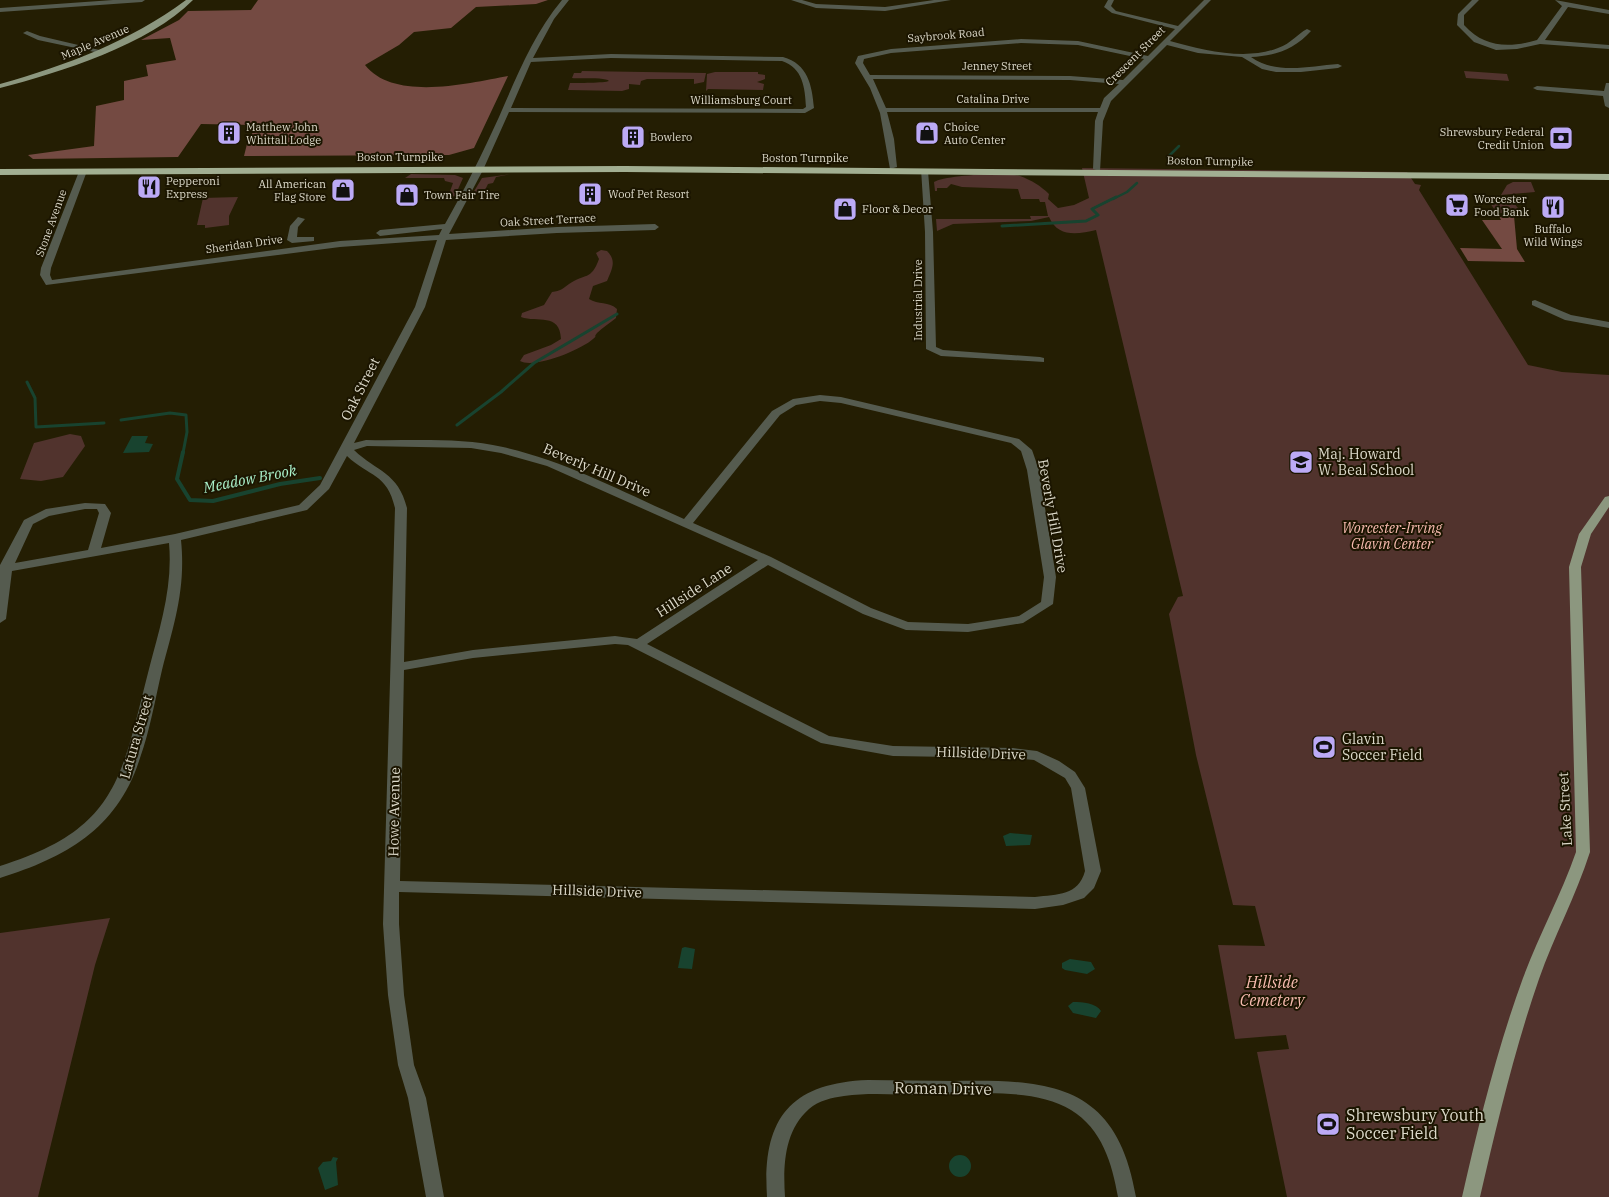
<svg xmlns="http://www.w3.org/2000/svg" width="1609" height="1197" viewBox="0 0 1609 1197" font-family="'IBM Plex Serif',serif">
<rect width="100%" height="100%" fill="#241e03"/>
<path fill="#51332d" d="M 582,71 L 706,73 L 704,82 L 694,84 L 694,79 L 647,79 L 641,81 L 640,85 L 629,84 L 629,89 L 622,91 L 568,90 L 570,83 C 577,83 605,83 609,81 C 606,77 578,79 572,78 L 574,73 L 581,73 Z
M 1464,71 L 1507,74 L 1509,81 L 1466,78 Z
M 715,72 L 758,72 L 758,74 L 765,75 L 765,79 L 757,82 L 764,84 L 763,90 L 708,89 L 706,91 L 707,74 Z
M 1082,168 L 1407,172 L 1415,184 L 1421,185 L 1419,190 L 1528,365 L 1562,372 L 1609,375 L 1609,1197 L 1287,1197 L 1257,1052 L 1289,1049 L 1286,1035 L 1235,1039 L 1218,945 L 1265,946 L 1255,906 L 1233,905 L 1196,755 L 1169,614 L 1178,597 L 1183,596 L 1096,230 C 1078,234 1058,238 1049,217 L 1031,221 L 953,224 L 937,231 L 936,219 L 1031,219 L 1030,216 L 1048,216 L 1045,202 L 1040,202 L 1039,199 L 1021,199 L 1018,189 L 962,187 L 951,184 L 947,188 L 937,188 L 937,191 L 935,191 L 934,182 C 945,175 1006,172 1020,176 C 1031,180 1041,186 1049,194 L 1048,199 L 1058,208 L 1074,205 L 1089,198 Z
M 411,174 L 455,175 L 463,178 L 455,196 L 448,197 L 453,183 L 445,181 L 444,178 L 405,178 Z
M 511,174 L 496,177 L 493,183 L 488,184 L 483,194 L 473,193 L 482,178 Z
M 1513,182 L 1531,182 L 1535,192 L 1501,195 L 1507,185 Z
M 1485,196 L 1509,197 L 1522,213 L 1497,213 Z
M 238,197 L 229,216 L 229,225 L 205,228 L 205,225 L 197,225 L 203,198 Z
M 601,250 L 607,251 C 617,261 612,269 607,281 L 593,286 L 589,299 C 598,305 609,301 617,309 L 616,318 C 610,323 602,328 597,333 C 593,338 598,335 593,339 C 581,350 534,369 520,361 L 524,355 L 551,345 L 561,339 C 560,312 537,323 521,317 L 522,313 L 544,305 L 552,292 C 561,291 562,289 569,284 C 585,273 591,281 599,259 L 596,253 Z
M 70,434 L 81,436 L 85,446 L 63,477 L 41,481 L 20,479 L 34,443 Z
M 110,918 L 95,965 L 38,1197 L 0,1197 L 0,933 Z"/>
<path fill="#744a42" d="M 258,0 L 548,0 L 536,4 L 476,7 L 451,28 L 414,32 L 399,45 L 365,65 C 394,102 470,83 508,76 L 474,148 L 449,155 L 244,156 L 248,140 L 255,129 L 254,125 L 201,124 L 178,157 L 33,159 L 28,155 L 94,146 L 96,106 L 124,100 L 124,81 L 148,76 L 146,65 L 176,60 L 170,38 L 141,40 L 179,20 L 188,11 L 251,10 Z
M 1499,216 L 1514,216 L 1517,249 L 1525,262 L 1468,261 L 1460,248 L 1502,249 L 1482,220 L 1501,220 Z"/>
<path fill="#18432f" d="M 132,436 L 148,436 L 145,443 L 153,444 L 149,452 L 123,453 Z
M 1010,833 L 1032,835 L 1030,845 L 1006,846 L 1003,836 Z
M 685,947 L 695,949 L 692,969 L 678,968 L 682,948 Z
M 1070,959 L 1091,962 L 1095,969 L 1087,974 L 1065,970 L 1062,968 L 1062,963 Z
M 1073,1002 C 1083,1002 1096,1003 1101,1011 L 1096,1018 L 1073,1013 L 1068,1006 Z
M949 1166a11 11 0 1 1 22 0a11 11 0 1 1-22 0Z
M 333,1157 L 338,1158 L 336,1162 L 338,1185 L 325,1190 L 318,1168 L 323,1162 L 331,1161 Z"/>
<g fill="none" stroke-linecap="round" stroke-linejoin="round">
<path stroke="#18432f" stroke-width="2.5" d="M 1169,156 L 1179,146
M 1113,199 L 1127,192 L 1137,183"/>
<path stroke="#18432f" stroke-width="3" d="M 1002,226 L 1086,221 L 1098,215 L 1092,209 L 1116,197
M 27,382 L 35,398 L 36,427 L 104,423
M 121,420 L 170,413 L 186,415 L 187,432 L 183,453
M 457,425 L 501,392 L 534,363 L 617,314"/>
<path stroke="#18432f" stroke-width="4" d="M 183,452 L 177,479 L 190,500 L 213,501 L 280,484 L 320,478"/>
<path fill="#555b4f" fill-rule="evenodd" d="M 113,0 L 145,0 L 142,2 L 0,12 L 0,8 Z
M 562,0 L 569,0 L 554,19 L 533,58 L 611,54 L 783,57 C 808,64 812,85 814,108 L 805,113 L 509,112 L 483,170 L 449,234 L 557,227 L 655,224 L 659,227 L 655,230 L 557,233 L 446,240 L 425,307 L 354,443 L 366,440 C 411,441 459,437 503,447 C 566,461 625,493 684,519 L 772,411 L 793,399 L 820,395 L 841,397 L 1019,439 L 1032,450 L 1039,470 L 1056,577 L 1053,604 L 1023,623 L 968,632 L 906,630 L 863,614 L 768,565 L 647,644 L 829,736 L 893,746 L 1013,748 L 1037,751 L 1059,761 L 1075,772 L 1085,788 L 1101,871 L 1094,888 L 1084,898 L 1063,905 L 1035,909 L 399,892 L 399,924 L 404,995 L 414,1065 L 426,1098 L 444,1197 L 426,1197 L 408,1098 L 398,1065 L 388,995 L 383,924 L 395,508 C 387,473 369,477 347,456 L 329,489 L 307,510 L 181,540 C 186,589 174,624 162,670 C 155,700 150,730 140,758 C 118,828 67,857 0,878 L 0,866 C 119,829 121,777 149,669 C 160,627 173,587 169,543 L 12,571 L 6,619 L 0,623 L 0,565 L 24,520 L 46,509 L 85,503 L 105,504 L 111,513 L 101,548 L 175,534 L 299,505 L 320,485 L 415,307 L 437,240 L 340,247 L 46,285 L 40,275 L 41,268 L 80,169 L 87,171 L 51,268 L 50,275 L 52,280 L 340,241 L 439,235 L 442,229 L 380,236 L 376,233 L 380,230 L 445,224 C 465,189 482,154 499,117 C 517,76 533,35 562,0 ZM 611,58 L 782,61 C 803,68 805,88 806,107 L 803,109 L 511,108 L 531,62 ZM 820,401 L 841,403 L 1011,443 L 1021,451 L 1027,470 L 1044,577 L 1041,602 L 1019,616 L 968,624 L 908,622 L 871,608 L 771,557 L 693,523 L 780,415 L 796,405 ZM 367,446 L 471,448 L 501,453 L 547,466 L 758,560 L 637,639 L 615,636 L 473,650 L 404,662 L 407,508 C 398,472 377,472 354,450 ZM 85,509 L 97,509 L 99,513 L 88,550 L 15,563 L 33,524 L 49,516 ZM 615,644 L 628,645 L 821,743 L 893,756 L 1013,758 L 1034,760 L 1065,778 L 1071,788 L 1085,871 C 1078,896 1058,894 1035,897 L 400,881 L 404,670 L 473,658 Z
M 791,0 L 802,0 L 816,4 L 885,7 L 934,0 L 951,0 L 885,11 L 816,8 Z
M 1108,0 L 1114,0 L 1111,6 L 1116,11 L 1178,26 L 1204,0 L 1211,0 L 1170,41 C 1202,50 1246,61 1278,48 C 1292,43 1297,34 1307,29 L 1311,31 C 1295,49 1275,56 1251,57 C 1276,75 1310,66 1338,64 L 1342,66 L 1338,68 L 1301,72 L 1276,72 L 1262,69 L 1242,57 L 1198,53 L 1167,45 L 1111,101 L 1103,121 L 1100,171 L 1093,169 L 1095,121 L 1098,112 L 887,112 L 894,139 L 897,167 L 890,169 L 880,113 L 870,88 L 855,63 L 858,56 L 891,49 L 1021,39 L 1078,41 L 1148,56 L 1175,29 L 1112,13 L 1104,7 ZM 1021,43 L 1078,45 L 1144,59 L 1123,80 L 1070,76 L 870,75 L 863,63 L 864,59 L 891,53 ZM 873,79 L 1070,80 L 1119,84 L 1104,98 L 1100,108 L 886,108 Z
M 1472,0 L 1479,0 L 1464,15 L 1464,25 C 1485,48 1509,48 1537,40 L 1562,6 L 1555,0 L 1609,10 L 1609,14 L 1568,7 L 1545,40 L 1609,45 L 1609,49 L 1540,44 L 1517,49 L 1496,50 L 1474,42 L 1457,25 L 1458,14 Z
M 27,31 L 40,36 L 108,52 L 104,54 L 38,40 L 25,34 L 23,33 Z
M 1606,83 L 1609,83 L 1609,108 L 1605,106 L 1603,96 L 1537,90 L 1533,88 L 1537,86 L 1604,91 Z
M 921,169 L 928,171 L 933,232 L 936,347 L 943,350 L 1040,357 L 1044,358 L 1044,362 L 941,356 L 926,349 L 925,232 Z
M 298,217 L 305,219 L 298,227 L 297,237 L 314,237 L 314,241 L 292,243 L 287,240 L 290,226 Z
M 1535,300 L 1571,315 L 1609,322 L 1609,328 L 1565,320 L 1532,305 L 1532,301 Z
M 868,1080 C 896,1080 924,1081 952,1081 C 1051,1079 1117,1084 1136,1197 L 1118,1197 C 1112,1163 1102,1129 1071,1110 C 1033,1086 967,1095 924,1095 C 898,1095 871,1092 844,1096 C 832,1098 819,1100 809,1109 C 784,1131 783,1166 785,1197 L 767,1197 C 762,1120 789,1083 868,1080 Z"/>
<path fill="#8c977f" fill-rule="evenodd" d="M 186,0 L 193,0 C 150,44 59,73 0,88 L 0,84 C 67,65 129,42 186,0 Z
M 1609,496 L 1609,507 L 1591,534 L 1581,567 L 1590,852 C 1576,896 1554,936 1539,979 C 1514,1051 1497,1124 1480,1197 L 1462,1197 C 1479,1123 1497,1049 1523,978 C 1539,935 1561,895 1576,852 L 1569,567 L 1579,534 L 1605,497 Z"/>
<path fill="#a2af92" fill-rule="evenodd" d="M 625,166 L 1609,174 L 1609,180 L 625,172 L 0,175 L 0,169 Z"/>
</g>
<defs>
<g id="building-square" transform="scale(1.25)"><rect x="-9" y="-9" width="18" height="18" rx="4" fill="#bcaaf6" stroke="#1b1500"/><path d="M-4-6H4V6H1V3H-1V6H-4ZM-2.5-4.3h1.7v1.8h-1.7ZM.8-4.3h1.7v1.8H.8ZM-2.5-1h1.7V.8h-1.7ZM.8-1h1.7V.8H.8Z" fill="#111"/></g>
<g id="shop-square" transform="scale(1.25)"><rect x="-9" y="-9" width="18" height="18" rx="4" fill="#bcaaf6" stroke="#1b1500"/><path d="M-5-2.5h2.3a2.7 3.5 0 0 1 5.4 0H5L5.5 6h-11ZM-1.5-2.5h3a1.5 2.3 0 0 0-3 0Z" fill="#111"/></g>
<g id="bank-square" transform="scale(1.25)"><rect x="-9" y="-9" width="18" height="18" rx="4" fill="#bcaaf6" stroke="#1b1500"/><path d="M-6-4H6V4H-6ZM0-2.3a2.3 2.3 0 1 0 0 4.6a2.3 2.3 0 1 0 0-4.6Z" fill="#111"/></g>
<g id="restaurant-square" transform="scale(1.25)"><rect x="-9" y="-9" width="18" height="18" rx="4" fill="#bcaaf6" stroke="#1b1500"/><path d="M-5-6h1v4h1v-4h1v4h1v-4h1v5L-1.5 .5V6h-2V.5L-5-1ZM5-6V6H3V1.5H1.5Q1.5-4 5-6Z" fill="#111"/></g>
<g id="supermarket-square" transform="scale(1.25)"><rect x="-9" y="-9" width="18" height="18" rx="4" fill="#bcaaf6" stroke="#1b1500"/><path d="M-6-5.5h2.5l.6 2H6L4.5 2H-2.5L-4.4-4H-6ZM-1.5 3.2a1.3 1.3 0 1 0 .1 0ZM3 3.2a1.3 1.3 0 1 0 .1 0Z" fill="#111"/></g>
<g id="school-square" transform="scale(1.25)"><rect x="-9" y="-9" width="18" height="18" rx="4" fill="#bcaaf6" stroke="#1b1500"/><path d="M0-5L7-2L0 1L-7-2ZM-4 1L0 2.5L4 1V4Q0 6-4 4Z" fill="#111"/></g>
<g id="stadium-square" transform="scale(1.25)"><rect x="-9" y="-9" width="18" height="18" rx="4" fill="#bcaaf6" stroke="#1b1500"/><path d="M0-5a6.5 5 0 1 0 0 10a6.5 5 0 1 0 0-10ZM-3.5-1.8h7v3.6h-7Z" fill="#111"/></g>
</defs>
<g fill-rule="evenodd">
<use href="#building-square" x="229" y="133"/>
<use href="#shop-square" x="927" y="133"/>
<use href="#building-square" x="633" y="137"/>
<use href="#bank-square" x="1561" y="138"/>
<use href="#restaurant-square" x="149" y="187"/>
<use href="#shop-square" x="343" y="190"/>
<use href="#building-square" x="590" y="194"/>
<use href="#shop-square" x="407" y="195"/>
<use href="#supermarket-square" x="1457" y="205"/>
<use href="#restaurant-square" x="1553" y="207"/>
<use href="#shop-square" x="845" y="209"/>
<use href="#school-square" x="1301" y="462"/>
<use href="#stadium-square" x="1324" y="747"/>
<use href="#stadium-square" x="1328" y="1124"/>
</g>
<g text-anchor="middle" stroke-width="4" stroke-linejoin="round" paint-order="stroke">
<g font-size="11" fill="#dcd9c9" stroke="#1b1500">
<text transform="translate(946 35) rotate(-5)" y="4">Saybrook Road</text>
<text transform="translate(95 42) rotate(-23)" y="4">Maple Avenue</text>
<text transform="translate(1135 56) rotate(-45)" y="4">Crescent Street</text>
<text x="997" y="70">Jenney Street</text>
<text x="993" y="103">Catalina Drive</text>
<text x="741" y="104">Williamsburg Court</text>
<text x="400" y="161">Boston Turnpike</text>
<text x="805" y="162">Boston Turnpike</text>
<text transform="translate(1210 161) rotate(1)" y="4">Boston Turnpike</text>
<text transform="translate(548 220) rotate(-3)" y="4">Oak Street Terrace</text>
<text transform="translate(51 223) rotate(-70)" y="4">Stone Avenue</text>
<text transform="translate(244 244) rotate(-8)" y="4">Sheridan Drive</text>
<text transform="translate(918 300) rotate(-90)" y="4">Industrial Drive</text>
</g>
<g font-size="11" fill="#dcd9c9" stroke="#1b1500" text-anchor="start">
<text x="246" y="131">Matthew John<tspan x="246" dy="13">Whittall Lodge</tspan></text>
<text x="944" y="131">Choice<tspan x="944" dy="13">Auto Center</tspan></text>
<text x="1544" y="136" text-anchor="end">Shrewsbury Federal<tspan x="1544" dy="13">Credit Union</tspan></text>
<text x="650" y="141">Bowlero</text>
<text x="166" y="185">Pepperoni<tspan x="166" dy="13">Express</tspan></text>
<text x="326" y="188" text-anchor="end">All American<tspan x="326" dy="13">Flag Store</tspan></text>
<text x="608" y="198">Woof Pet Resort</text>
<text x="424" y="199">Town Fair Tire</text>
<text x="1474" y="203">Worcester<tspan x="1474" dy="13">Food Bank</tspan></text>
<text x="862" y="213">Floor &amp; Decor</text>
<text x="1553" y="233" text-anchor="middle">Buffalo<tspan x="1553" dy="13">Wild Wings</tspan></text>
</g>
<g font-size="14" fill="#dcd9c9" stroke="#1b1500">
<text transform="translate(360 389) rotate(-63)" y="5">Oak Street</text>
<text transform="translate(597 470) rotate(23)" y="5">Beverly Hill Drive</text>
<text transform="translate(1053 516) rotate(80)" y="5">Beverly Hill Drive</text>
<text transform="translate(694 590) rotate(-33)" y="5">Hillside Lane</text>
<text transform="translate(136 737) rotate(-74)" y="5">Latura Street</text>
<text transform="translate(981 753) rotate(2)" y="5">Hillside Drive</text>
<text transform="translate(1565 809) rotate(-93)" y="5">Lake Street</text>
<text transform="translate(394 812) rotate(-89)" y="5">Howe Avenue</text>
<text transform="translate(597 891) rotate(2)" y="5">Hillside Drive</text>
</g>
<g font-size="14" fill="#dcd9c9" stroke="#1b1500" text-anchor="start">
<text x="1318" y="459">Maj. Howard<tspan x="1318" dy="16">W. Beal School</tspan></text>
<text x="1342" y="744">Glavin<tspan x="1342" dy="16">Soccer Field</tspan></text>
</g>
<g font-size="14" font-style="italic" fill="#f6baae" stroke="#1b1500">
<text x="1392" y="533">Worcester-Irving<tspan x="1392" dy="16">Glavin Center</tspan></text>
</g>
<g font-size="15" font-style="italic" fill="#acf4cd" stroke="#1b1500">
<text transform="translate(250 479) rotate(-11)" y="5">Meadow Brook</text>
</g>
<g font-size="16" font-style="italic" fill="#f6baae" stroke="#1b1500">
<text x="1272" y="988">Hillside<tspan x="1272" dy="18">Cemetery</tspan></text>
</g>
<g font-size="16" fill="#dcd9c9" stroke="#1b1500">
<text transform="translate(943 1088) rotate(1)" y="6">Roman Drive</text>
</g>
<g font-size="16" fill="#dcd9c9" stroke="#1b1500" text-anchor="start">
<text x="1346" y="1121">Shrewsbury Youth<tspan x="1346" dy="18">Soccer Field</tspan></text>
</g>
</g>
</svg>
